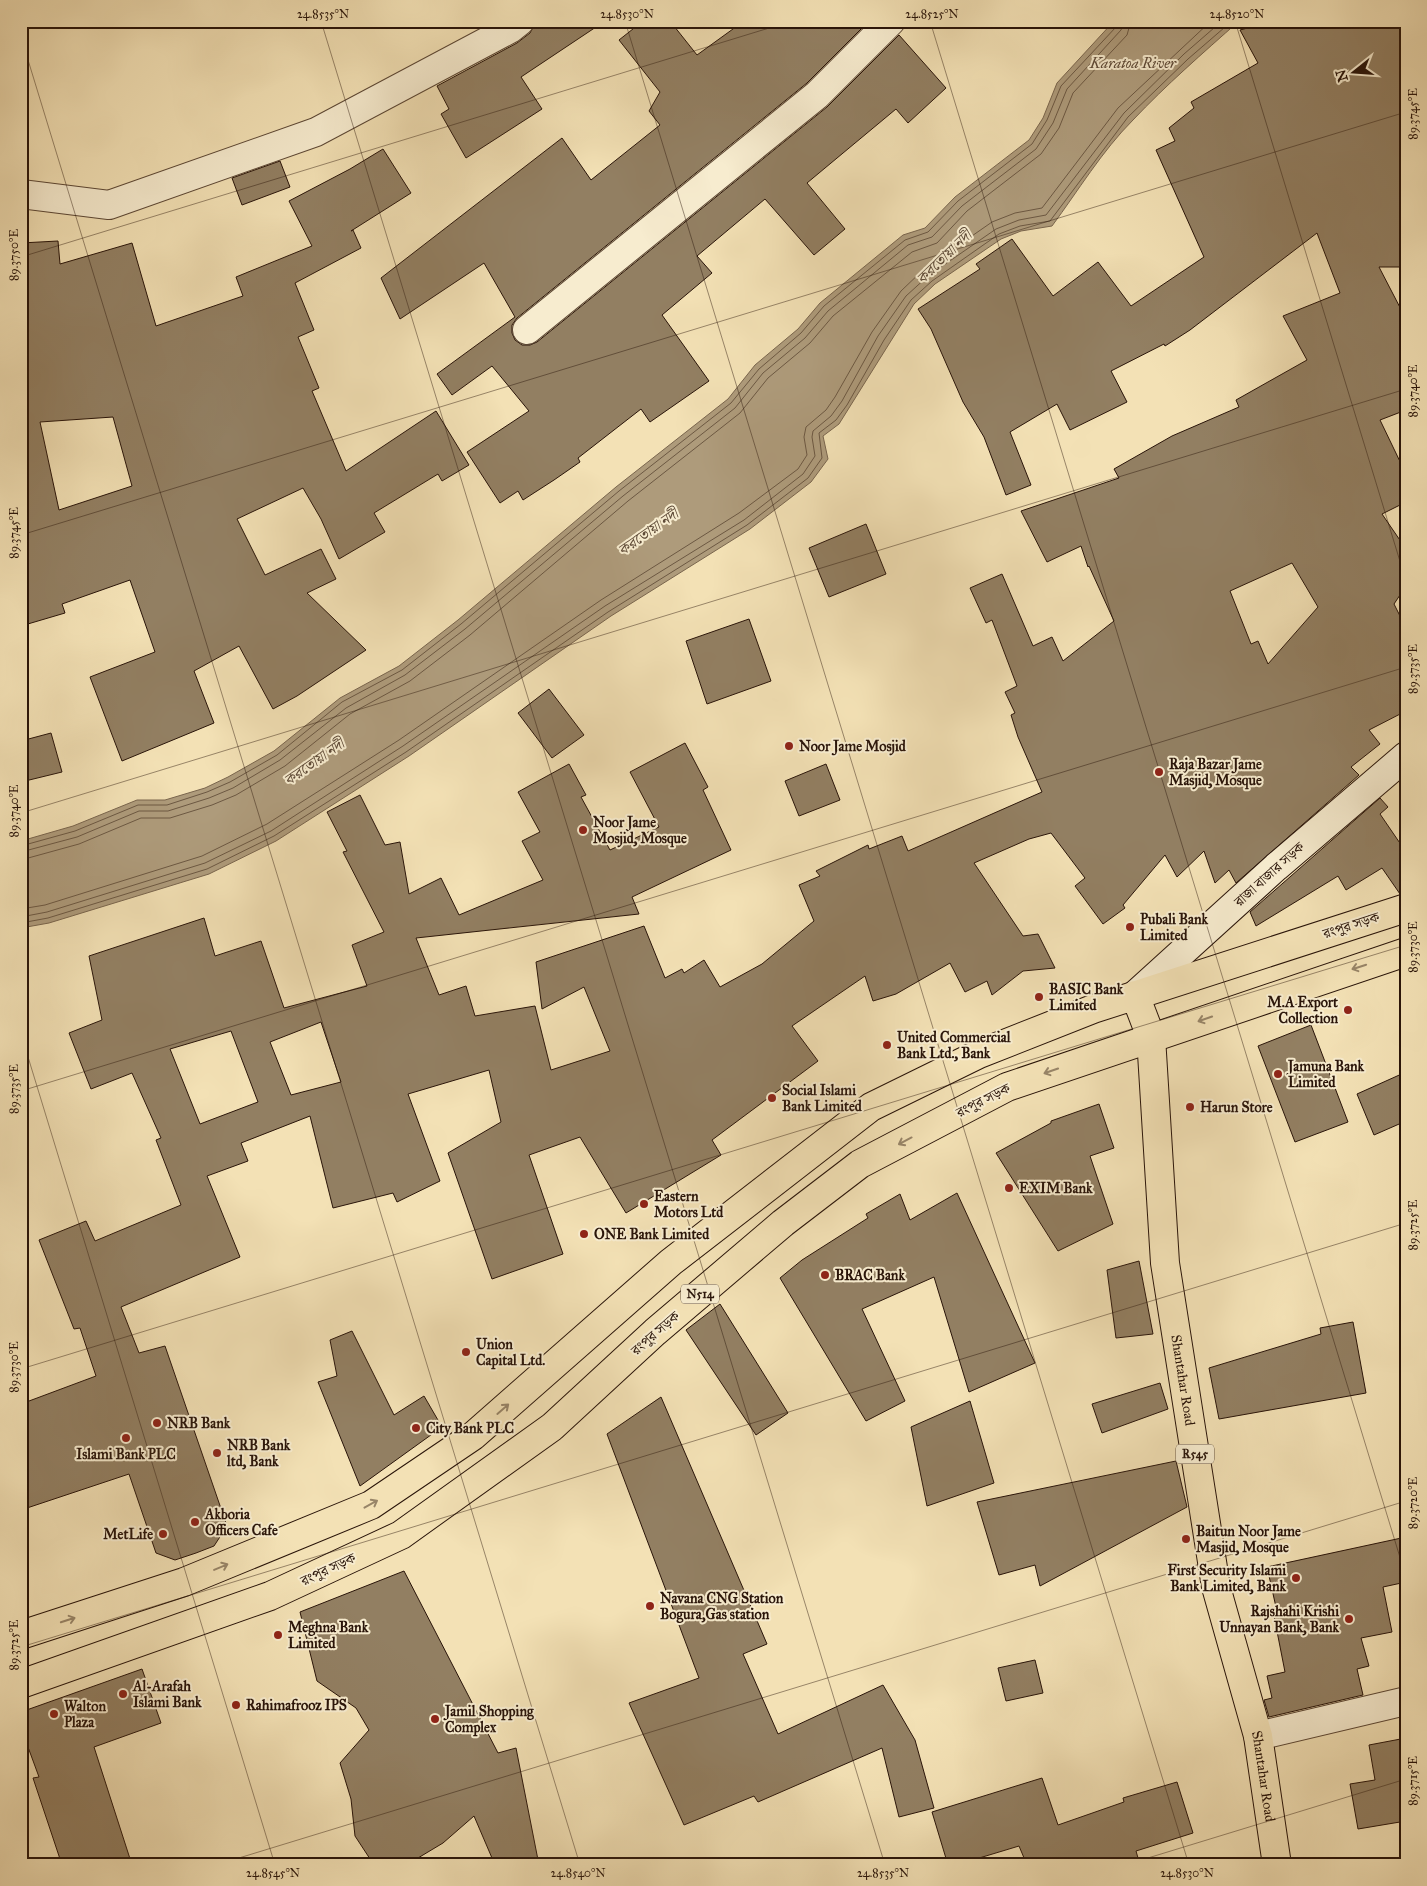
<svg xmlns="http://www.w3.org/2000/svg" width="1427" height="1886" viewBox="0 0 1427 1886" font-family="'IM FELL Great Primer','Noto Serif Bengali',serif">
<rect width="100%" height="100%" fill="#f3e1b5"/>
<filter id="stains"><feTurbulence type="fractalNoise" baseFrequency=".004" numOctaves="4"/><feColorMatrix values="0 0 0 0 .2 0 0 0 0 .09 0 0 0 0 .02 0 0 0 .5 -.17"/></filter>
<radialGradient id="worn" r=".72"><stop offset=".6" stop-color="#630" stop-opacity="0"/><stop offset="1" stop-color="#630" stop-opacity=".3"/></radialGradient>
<path fill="#ae9b7b" stroke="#79654d" d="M 1114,21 L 1239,21 C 1203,53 1166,85 1133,120 C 1102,151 1078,191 1052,226 L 1021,231 L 1001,239 L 935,284 L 914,304 L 839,424 L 823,436 L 828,459 L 811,482 L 750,529 L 611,616 L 409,756 L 276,841 L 209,874 L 49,923 L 21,928 L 21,841 L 73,826 L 137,800 L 165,800 L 205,788 L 228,777 L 274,751 L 340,698 L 399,666 L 458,620 L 616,487 L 728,399 L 755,365 L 798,329 L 820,303 L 903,235 L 925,228 L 955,197 L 1029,140 L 1043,118 L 1057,83 Z"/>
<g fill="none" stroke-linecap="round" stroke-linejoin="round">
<path stroke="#6c5842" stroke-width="1" d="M 21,846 L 75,831 L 138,805 L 167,805 L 207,792 L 230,782 L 277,755 L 342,702 L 402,670 L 461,624 L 619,491 L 731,403 L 759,369 L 801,333 L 824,306 L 905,240 L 928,232 L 958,201 L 1032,144 L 1047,120 L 1061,86 L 1116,27 L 1118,21
M 21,852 L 77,837 L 139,811 L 168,811 L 209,798 L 233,788 L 280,760 L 346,708 L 405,675 L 465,629 L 623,496 L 735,408 L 763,373 L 805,338 L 828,311 L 908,245 L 932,237 L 962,206 L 1036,149 L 1053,123 L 1067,89 L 1121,30 L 1124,21
M 21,860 L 79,844 L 141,818 L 170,818 L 212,805 L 236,795 L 285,766 L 350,714 L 410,681 L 470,635 L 628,501 L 740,413 L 768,378 L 810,343 L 833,316 L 912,252 L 937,243 L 967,211 L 1041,154 L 1059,128 L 1073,93 L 1127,35 L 1131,21
M 21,909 L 45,905 L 202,856 L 267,824 L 399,740 L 601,600 L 739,513 L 798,469 L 807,455 L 804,437 L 806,427 L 826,410 L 835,397 L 872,332 L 901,291 L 923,270 L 992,222 L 1015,213 L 1042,208 L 1118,108 L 1211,21
M 21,917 L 47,912 L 205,863 L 271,831 L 403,746 L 605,606 L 744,520 L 803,474 L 815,456 L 812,437 L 813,431 L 831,416 L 842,401 L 878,336 L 906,296 L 928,276 L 996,229 L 1019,220 L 1046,215 L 1124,113 L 1184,54 L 1222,21
M 21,923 L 48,918 L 207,869 L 274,836 L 406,752 L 608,612 L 747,525 L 808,478 L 822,458 L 819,433 L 836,420 L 847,405 L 884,340 L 911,300 L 932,281 L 999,234 L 1020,226 L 1050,221 L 1128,117 L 1188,59 L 1232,21"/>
</g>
<path fill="#927f62" stroke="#291409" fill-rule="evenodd" d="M 536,21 L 605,21 L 521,77 L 542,109 L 466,158 L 441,114 L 449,109 L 437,86 L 517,43 L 530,33 Z
M 643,21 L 670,21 L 697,55 L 744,21 L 869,21 L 807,83 L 517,318 L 512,325 L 512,333 L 515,340 L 522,345 L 530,345 L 537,342 L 827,107 L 899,35 L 946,88 L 908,123 L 896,109 L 807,183 L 845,229 L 814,255 L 765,199 L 697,256 L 712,273 L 662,315 L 709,381 L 650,422 L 641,409 L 578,458 L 580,462 L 554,480 L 523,500 L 518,491 L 500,503 L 467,452 L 529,411 L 492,366 L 452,395 L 437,374 L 515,317 L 484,263 L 400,319 L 381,278 L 562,138 L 591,180 L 660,125 L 649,111 L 660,92 L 619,40 Z
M 1274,21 L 1406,21 L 1406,267 L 1379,267 L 1406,319 L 1406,410 L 1380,420 L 1406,474 L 1406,502 L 1382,514 L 1406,549 L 1406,586 L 1394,604 L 1406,628 L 1406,711 L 1369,730 L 1380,744 L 1351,767 L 1359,775 L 1236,883 L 1229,870 L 1215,883 L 1204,851 L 1177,877 L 1165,855 L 1123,905 L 1125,908 L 1103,924 L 1075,886 L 1085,878 L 1051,833 L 1029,839 L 974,863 L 1023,936 L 1038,934 L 1055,968 L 1023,971 L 992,995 L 987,981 L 965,992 L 950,963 L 896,994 L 873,1001 L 865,976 L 792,1026 L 818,1061 L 712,1140 L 721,1155 L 626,1213 L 580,1137 L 529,1155 L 563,1254 L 492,1279 L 448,1153 L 501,1122 L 489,1070 L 408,1094 L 440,1181 L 397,1202 L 393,1193 L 333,1208 L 310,1116 L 241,1143 L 248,1161 L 207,1176 L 240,1257 L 121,1307 L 139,1353 L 165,1346 L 227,1526 L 214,1546 L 196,1553 L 175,1560 L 156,1553 L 129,1474 L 21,1510 L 21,1404 L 96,1376 L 80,1328 L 74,1329 L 39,1240 L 86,1221 L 95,1241 L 181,1205 L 156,1140 L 161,1138 L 132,1073 L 91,1089 L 69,1033 L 102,1020 L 89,956 L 204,918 L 215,956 L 261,941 L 284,1008 L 367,986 L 352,945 L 384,932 L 343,852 L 347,851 L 327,812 L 360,795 L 385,845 L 400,842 L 409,894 L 441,878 L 459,915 L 543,880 L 522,841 L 540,832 L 518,792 L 569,764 L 586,795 L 581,797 L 610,850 L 659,827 L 630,772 L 685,743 L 708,787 L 703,790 L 731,850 L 632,897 L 639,914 L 416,938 L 439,995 L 466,986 L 475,1016 L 535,1006 L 551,1070 L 610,1051 L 584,987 L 542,1009 L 536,962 L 644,926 L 665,978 L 682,969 L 684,973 L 704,960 L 720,987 L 762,964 L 814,921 L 799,885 L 820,876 L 816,871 L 868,845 L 869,849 L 902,836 L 908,851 L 1042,792 L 1018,737 L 1011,715 L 1015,713 L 1005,692 L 1017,686 L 992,620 L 986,623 L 970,588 L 1002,574 L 1033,646 L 1052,637 L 1063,661 L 1114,621 L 1089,566 L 1088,567 L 1081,546 L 1047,562 L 1021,511 L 1119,478 L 1114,469 L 1172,436 L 1239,407 L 1236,400 L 1307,360 L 1283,316 L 1340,293 L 1317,233 L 1190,330 L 1165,346 L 1164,344 L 1111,371 L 1127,402 L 1070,430 L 1057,404 L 1010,432 L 1031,485 L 1006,495 L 984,437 L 963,402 L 931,329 L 918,309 L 980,269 L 976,264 L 1012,239 L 1053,296 L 1098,262 L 1131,306 L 1204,257 L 1156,150 L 1175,141 L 1169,128 L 1194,108 L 1191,102 L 1258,63 L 1240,30 ZM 1292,563 L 1318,607 L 1268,664 L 1258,641 L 1251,644 L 1230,591 ZM 321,1022 L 341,1082 L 291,1095 L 270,1042 ZM 231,1031 L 258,1102 L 200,1124 L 170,1049 Z
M 383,149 L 411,193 L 351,231 L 353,230 L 361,248 L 295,283 L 314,330 L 298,337 L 319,388 L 312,391 L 346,471 L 436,411 L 469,465 L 442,481 L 438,474 L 374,513 L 385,532 L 339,559 L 321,519 L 303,488 L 237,519 L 265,575 L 321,549 L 336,579 L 307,593 L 366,650 L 297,696 L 273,709 L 239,646 L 194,671 L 214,723 L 122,761 L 90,677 L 155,652 L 130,580 L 62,604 L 65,613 L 21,626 L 21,243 L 58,241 L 60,264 L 132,243 L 156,326 L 243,296 L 236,277 L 312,246 L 289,201 L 350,169 ZM 113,417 L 132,486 L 59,510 L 40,422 Z
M 280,161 L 290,187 L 242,205 L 232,178 Z
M 866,524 L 886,574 L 829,597 L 809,548 Z
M 749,619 L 771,681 L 707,704 L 686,641 Z
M 549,689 L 584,735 L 552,758 L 518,713 Z
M 51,733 L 62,772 L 21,782 L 21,741 Z
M 826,764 L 840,800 L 799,816 L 785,781 Z
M 1380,798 L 1388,807 L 1380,814 L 1406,852 L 1406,893 L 1400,894 L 1382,868 L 1346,890 L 1338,876 L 1256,926 L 1250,912 Z
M 1311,1025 L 1348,1122 L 1295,1142 L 1258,1046 Z
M 1406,1072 L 1406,1121 L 1374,1135 L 1357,1094 Z
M 1099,1104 L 1114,1148 L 1090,1156 L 1113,1224 L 1058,1251 L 996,1153 L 1051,1123 L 1051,1121 Z
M 957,1193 L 1035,1363 L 969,1392 L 934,1277 L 862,1309 L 905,1401 L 866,1421 L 780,1278 L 802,1260 L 868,1218 L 866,1214 L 900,1194 L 910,1220 Z
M 1139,1261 L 1153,1334 L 1116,1338 L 1107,1270 Z
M 720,1304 L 788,1413 L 756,1435 L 686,1330 Z
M 1353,1322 L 1366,1393 L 1219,1419 L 1209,1368 L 1321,1334 L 1320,1328 Z
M 352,1331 L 394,1415 L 424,1396 L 442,1427 L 360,1486 L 318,1382 L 337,1376 L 330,1340 Z
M 1160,1383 L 1168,1409 L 1102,1433 L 1092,1404 Z
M 661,1397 L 767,1644 L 743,1654 L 778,1734 L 883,1685 L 915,1740 L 934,1808 L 899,1817 L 882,1748 L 758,1802 L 754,1796 L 684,1825 L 629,1703 L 699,1678 L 607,1434 Z
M 970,1401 L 994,1483 L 927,1506 L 911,1427 Z
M 1176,1461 L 1187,1507 L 1040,1586 L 1035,1565 L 999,1575 L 977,1502 Z
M 1406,1537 L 1406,1582 L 1383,1587 L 1392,1632 L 1361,1638 L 1369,1666 L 1357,1669 L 1363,1695 L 1269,1717 L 1264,1700 L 1272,1698 L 1267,1676 L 1285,1672 L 1274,1616 L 1278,1616 L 1267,1567 Z
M 404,1571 L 498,1753 L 516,1748 L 539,1865 L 495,1865 L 474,1816 L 443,1843 L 413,1861 L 374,1865 L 355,1836 L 351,1799 L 340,1763 L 369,1730 L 356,1708 L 317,1681 L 300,1612 Z
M 1035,1660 L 1043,1693 L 1006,1701 L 998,1668 Z
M 142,1669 L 161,1723 L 94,1747 L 132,1865 L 62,1865 L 33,1778 L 39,1777 L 21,1728 L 21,1712 Z
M 1406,1738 L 1406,1821 L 1358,1829 L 1350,1784 L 1375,1780 L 1369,1745 Z
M 1042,1778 L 1058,1825 L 1124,1802 L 1123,1798 L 1177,1782 L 1193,1833 L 1136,1851 L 1140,1865 L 1027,1865 L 1019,1846 L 956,1865 L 948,1865 L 932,1812 Z"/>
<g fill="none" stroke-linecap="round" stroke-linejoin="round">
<g stroke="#5c4734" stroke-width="30">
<path id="street" d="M 21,194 L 109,205 L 316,132 L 510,29 L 520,21
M 527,330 L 817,95 L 891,21
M 1258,1736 L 1406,1701"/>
</g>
<g stroke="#291409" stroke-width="30">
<path id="secondary" d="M 1135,995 L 1276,867 L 1406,756"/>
</g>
<g stroke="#291409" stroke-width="30">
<g id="primary">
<path id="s1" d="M 1151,1037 L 1165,1263 L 1216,1587 L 1258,1736 L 1277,1865"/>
</g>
</g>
<g stroke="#291409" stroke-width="30">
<path id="highway" d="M 1135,995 L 1151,1037
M 21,1635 L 184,1582 L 371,1505 L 473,1436 L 671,1262 L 871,1107 L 979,1054 L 1093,1009 L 1406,908
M 21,1684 L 270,1596 L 401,1535 L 552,1427 L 655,1332 L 783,1223 L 860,1164 L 1007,1087 L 1406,952"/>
</g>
<use href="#street" stroke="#f7eccf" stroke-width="28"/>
<use href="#secondary" stroke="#f7eccf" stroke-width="28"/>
<use href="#primary" stroke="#f3e1b5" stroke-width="28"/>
<use href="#highway" stroke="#f3e1b5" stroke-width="28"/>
</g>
<defs><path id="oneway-shaft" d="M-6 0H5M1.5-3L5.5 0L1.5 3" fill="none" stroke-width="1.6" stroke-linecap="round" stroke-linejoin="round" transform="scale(1.25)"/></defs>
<g stroke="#988568">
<use href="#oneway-shaft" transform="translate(1359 967) rotate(162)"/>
<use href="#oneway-shaft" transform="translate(1205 1019) rotate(161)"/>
<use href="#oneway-shaft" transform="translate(1051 1071) rotate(161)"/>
<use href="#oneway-shaft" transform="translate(905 1141) rotate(152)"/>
<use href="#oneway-shaft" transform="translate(503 1409) rotate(-41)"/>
<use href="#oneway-shaft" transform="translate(371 1504) rotate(-29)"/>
<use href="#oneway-shaft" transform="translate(221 1567) rotate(-23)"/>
<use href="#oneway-shaft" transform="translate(68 1620) rotate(-18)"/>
</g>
<path fill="none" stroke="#291409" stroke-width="1" stroke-opacity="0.45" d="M 321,21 L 885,1865M 625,21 L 1189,1865M 930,21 L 1406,1577M 1235,21 L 1406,581M 21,37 L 580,1865M 21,257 L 792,21M 21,535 L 1406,112M 21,813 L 1406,389M 21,1034 L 275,1865M 21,1091 L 1406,667M 21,1369 L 1406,945M 21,1647 L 1406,1223M 216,1865 L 1406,1501M 1125,1865 L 1406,1779"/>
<g fill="#8f2418" stroke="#f7eccf" stroke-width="2">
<circle cx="789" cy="746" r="5"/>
<circle cx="1159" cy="772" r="5"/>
<circle cx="583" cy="830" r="5"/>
<circle cx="1130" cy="927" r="5"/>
<circle cx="1039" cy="997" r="5"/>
<circle cx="1348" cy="1010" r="5"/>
<circle cx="887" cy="1045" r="5"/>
<circle cx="1278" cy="1074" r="5"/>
<circle cx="772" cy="1098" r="5"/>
<circle cx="1190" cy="1107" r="5"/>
<circle cx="1009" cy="1188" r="5"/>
<circle cx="644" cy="1204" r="5"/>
<circle cx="584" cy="1234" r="5"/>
<circle cx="825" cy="1275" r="5"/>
<circle cx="466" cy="1352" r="5"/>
<circle cx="157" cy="1423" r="5"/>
<circle cx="416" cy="1428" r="5"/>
<circle cx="126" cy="1438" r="5"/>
<circle cx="217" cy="1453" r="5"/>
<circle cx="195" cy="1522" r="5"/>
<circle cx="163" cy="1534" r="5"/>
<circle cx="1186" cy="1539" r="5"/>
<circle cx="1296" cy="1578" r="5"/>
<circle cx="650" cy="1606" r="5"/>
<circle cx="1349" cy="1619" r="5"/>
<circle cx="278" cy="1635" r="5"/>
<circle cx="123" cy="1694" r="5"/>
<circle cx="236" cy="1705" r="5"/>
<circle cx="54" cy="1714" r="5"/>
<circle cx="435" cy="1719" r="5"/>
</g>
<g text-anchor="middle" stroke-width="4" stroke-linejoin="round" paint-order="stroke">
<g fill="#f7eccf" stroke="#675544" stroke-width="1">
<rect x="681" y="1284.5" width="38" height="19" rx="4"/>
<rect x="1176" y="1444.5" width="38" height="19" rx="4"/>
</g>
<g font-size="12" font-weight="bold" fill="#291409">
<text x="700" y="1298">N514</text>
<text x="1195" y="1458">R545</text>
</g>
<g font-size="14" font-weight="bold" fill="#291409" stroke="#f7eccf" text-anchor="start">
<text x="799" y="751">Noor Jame Mosjid</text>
<text x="1169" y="769">Raja Bazar Jame<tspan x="1169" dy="16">Masjid, Mosque</tspan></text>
<text x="593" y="827">Noor Jame<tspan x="593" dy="16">Mosjid, Mosque</tspan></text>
<text x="1140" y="924">Pubali Bank<tspan x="1140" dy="16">Limited</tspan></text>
<text x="1049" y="994">BASIC Bank<tspan x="1049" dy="16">Limited</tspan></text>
<text x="1338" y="1007" text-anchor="end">M.A Export<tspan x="1338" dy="16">Collection</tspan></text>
<text x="897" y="1042">United Commercial<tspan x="897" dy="16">Bank Ltd., Bank</tspan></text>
<text x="1288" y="1071">Jamuna Bank<tspan x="1288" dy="16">Limited</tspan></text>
<text x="782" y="1095">Social Islami<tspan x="782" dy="16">Bank Limited</tspan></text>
<text x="1200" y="1112">Harun Store</text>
<text x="1019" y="1193">EXIM Bank</text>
<text x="654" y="1201">Eastern<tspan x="654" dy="16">Motors Ltd</tspan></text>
<text x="594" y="1239">ONE Bank Limited</text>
<text x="835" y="1280">BRAC Bank</text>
<text x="476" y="1349">Union<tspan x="476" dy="16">Capital Ltd.</tspan></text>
<text x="167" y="1428">NRB Bank</text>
<text x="426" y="1433">City Bank PLC</text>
<text x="227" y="1450">NRB Bank<tspan x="227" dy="16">ltd, Bank</tspan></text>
<text x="126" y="1459" text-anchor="middle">Islami Bank PLC</text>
<text x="205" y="1519">Akboria<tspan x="205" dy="16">Officers Cafe</tspan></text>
<text x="1196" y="1536">Baitun Noor Jame<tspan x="1196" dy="16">Masjid, Mosque</tspan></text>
<text x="153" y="1539" text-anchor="end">MetLife</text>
<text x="1286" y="1575" text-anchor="end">First Security Islami<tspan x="1286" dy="16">Bank Limited, Bank</tspan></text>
<text x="660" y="1603">Navana CNG Station<tspan x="660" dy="16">Bogura,Gas station</tspan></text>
<text x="1339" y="1616" text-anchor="end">Rajshahi Krishi<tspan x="1339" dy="16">Unnayan Bank, Bank</tspan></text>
<text x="288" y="1632">Meghna Bank<tspan x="288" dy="16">Limited</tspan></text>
<text x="133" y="1691">Al-Arafah<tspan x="133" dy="16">Islami Bank</tspan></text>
<text x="246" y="1710">Rahimafrooz IPS</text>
<text x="64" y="1711">Walton<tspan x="64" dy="16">Plaza</tspan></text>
<text x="445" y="1716">Jamil Shopping<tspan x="445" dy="16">Complex</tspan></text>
</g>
<g font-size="14" fill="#291409" stroke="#f7eccf">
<text transform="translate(1269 874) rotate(-42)" y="5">রাজা বাজার সড়ক</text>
<text transform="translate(1351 925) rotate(-18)" y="5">রংপুর সড়ক</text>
<text transform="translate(983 1100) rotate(-27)" y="5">রংপুর সড়ক</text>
<text transform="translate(655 1333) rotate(-41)" y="5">রংপুর সড়ক</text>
<text dy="5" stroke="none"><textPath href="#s1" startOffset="345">Shantahar Road</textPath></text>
<text transform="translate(328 1569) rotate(-25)" y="5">রংপুর সড়ক</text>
<text dy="5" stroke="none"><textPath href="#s1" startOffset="750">Shantahar Road</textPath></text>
</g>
<g font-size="15" font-style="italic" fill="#5e4a37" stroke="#f7eccf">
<text x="1133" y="68">Karatoa River</text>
<text transform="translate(944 257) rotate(-44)" y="5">করতোয়া নদী</text>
<text transform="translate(648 532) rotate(-35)" y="5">করতোয়া নদী</text>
<text transform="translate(314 762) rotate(-35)" y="5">করতোয়া নদী</text>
</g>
</g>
<rect width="1427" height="1886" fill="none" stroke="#f3e1b5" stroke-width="55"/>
<g transform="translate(1354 72) rotate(253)" stroke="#f7eccf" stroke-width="4" paint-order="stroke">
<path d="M0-4L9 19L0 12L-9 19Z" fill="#291409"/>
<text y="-8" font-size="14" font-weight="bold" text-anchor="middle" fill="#291409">N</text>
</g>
<rect x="28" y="28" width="1372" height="1830" fill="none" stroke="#291409" stroke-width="2"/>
<g font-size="12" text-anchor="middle" fill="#291409">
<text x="323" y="18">24.8535°N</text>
<text x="627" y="18">24.8530°N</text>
<text x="932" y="18">24.8525°N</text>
<text x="1237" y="18">24.8520°N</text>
<text transform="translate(1413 114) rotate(-90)" y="4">89.3745°E</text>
<text transform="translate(14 255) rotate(-90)" y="4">89.3750°E</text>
<text transform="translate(1413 391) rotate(-90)" y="4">89.3740°E</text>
<text transform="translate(14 533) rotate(-90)" y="4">89.3745°E</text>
<text transform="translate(1413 669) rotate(-90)" y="4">89.3735°E</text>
<text transform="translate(14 811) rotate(-90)" y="4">89.3740°E</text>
<text transform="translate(1413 947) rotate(-90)" y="4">89.3730°E</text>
<text transform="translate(14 1089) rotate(-90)" y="4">89.3735°E</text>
<text transform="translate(1413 1225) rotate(-90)" y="4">89.3725°E</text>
<text transform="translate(14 1367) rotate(-90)" y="4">89.3730°E</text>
<text transform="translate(1413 1503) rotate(-90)" y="4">89.3720°E</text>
<text transform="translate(14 1645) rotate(-90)" y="4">89.3725°E</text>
<text transform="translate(1413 1781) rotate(-90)" y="4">89.3715°E</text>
<text x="273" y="1877">24.8545°N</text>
<text x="578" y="1877">24.8540°N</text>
<text x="883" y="1877">24.8535°N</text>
<text x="1187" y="1877">24.8530°N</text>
</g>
<rect width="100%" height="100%" filter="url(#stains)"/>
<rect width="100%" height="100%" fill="url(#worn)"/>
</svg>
